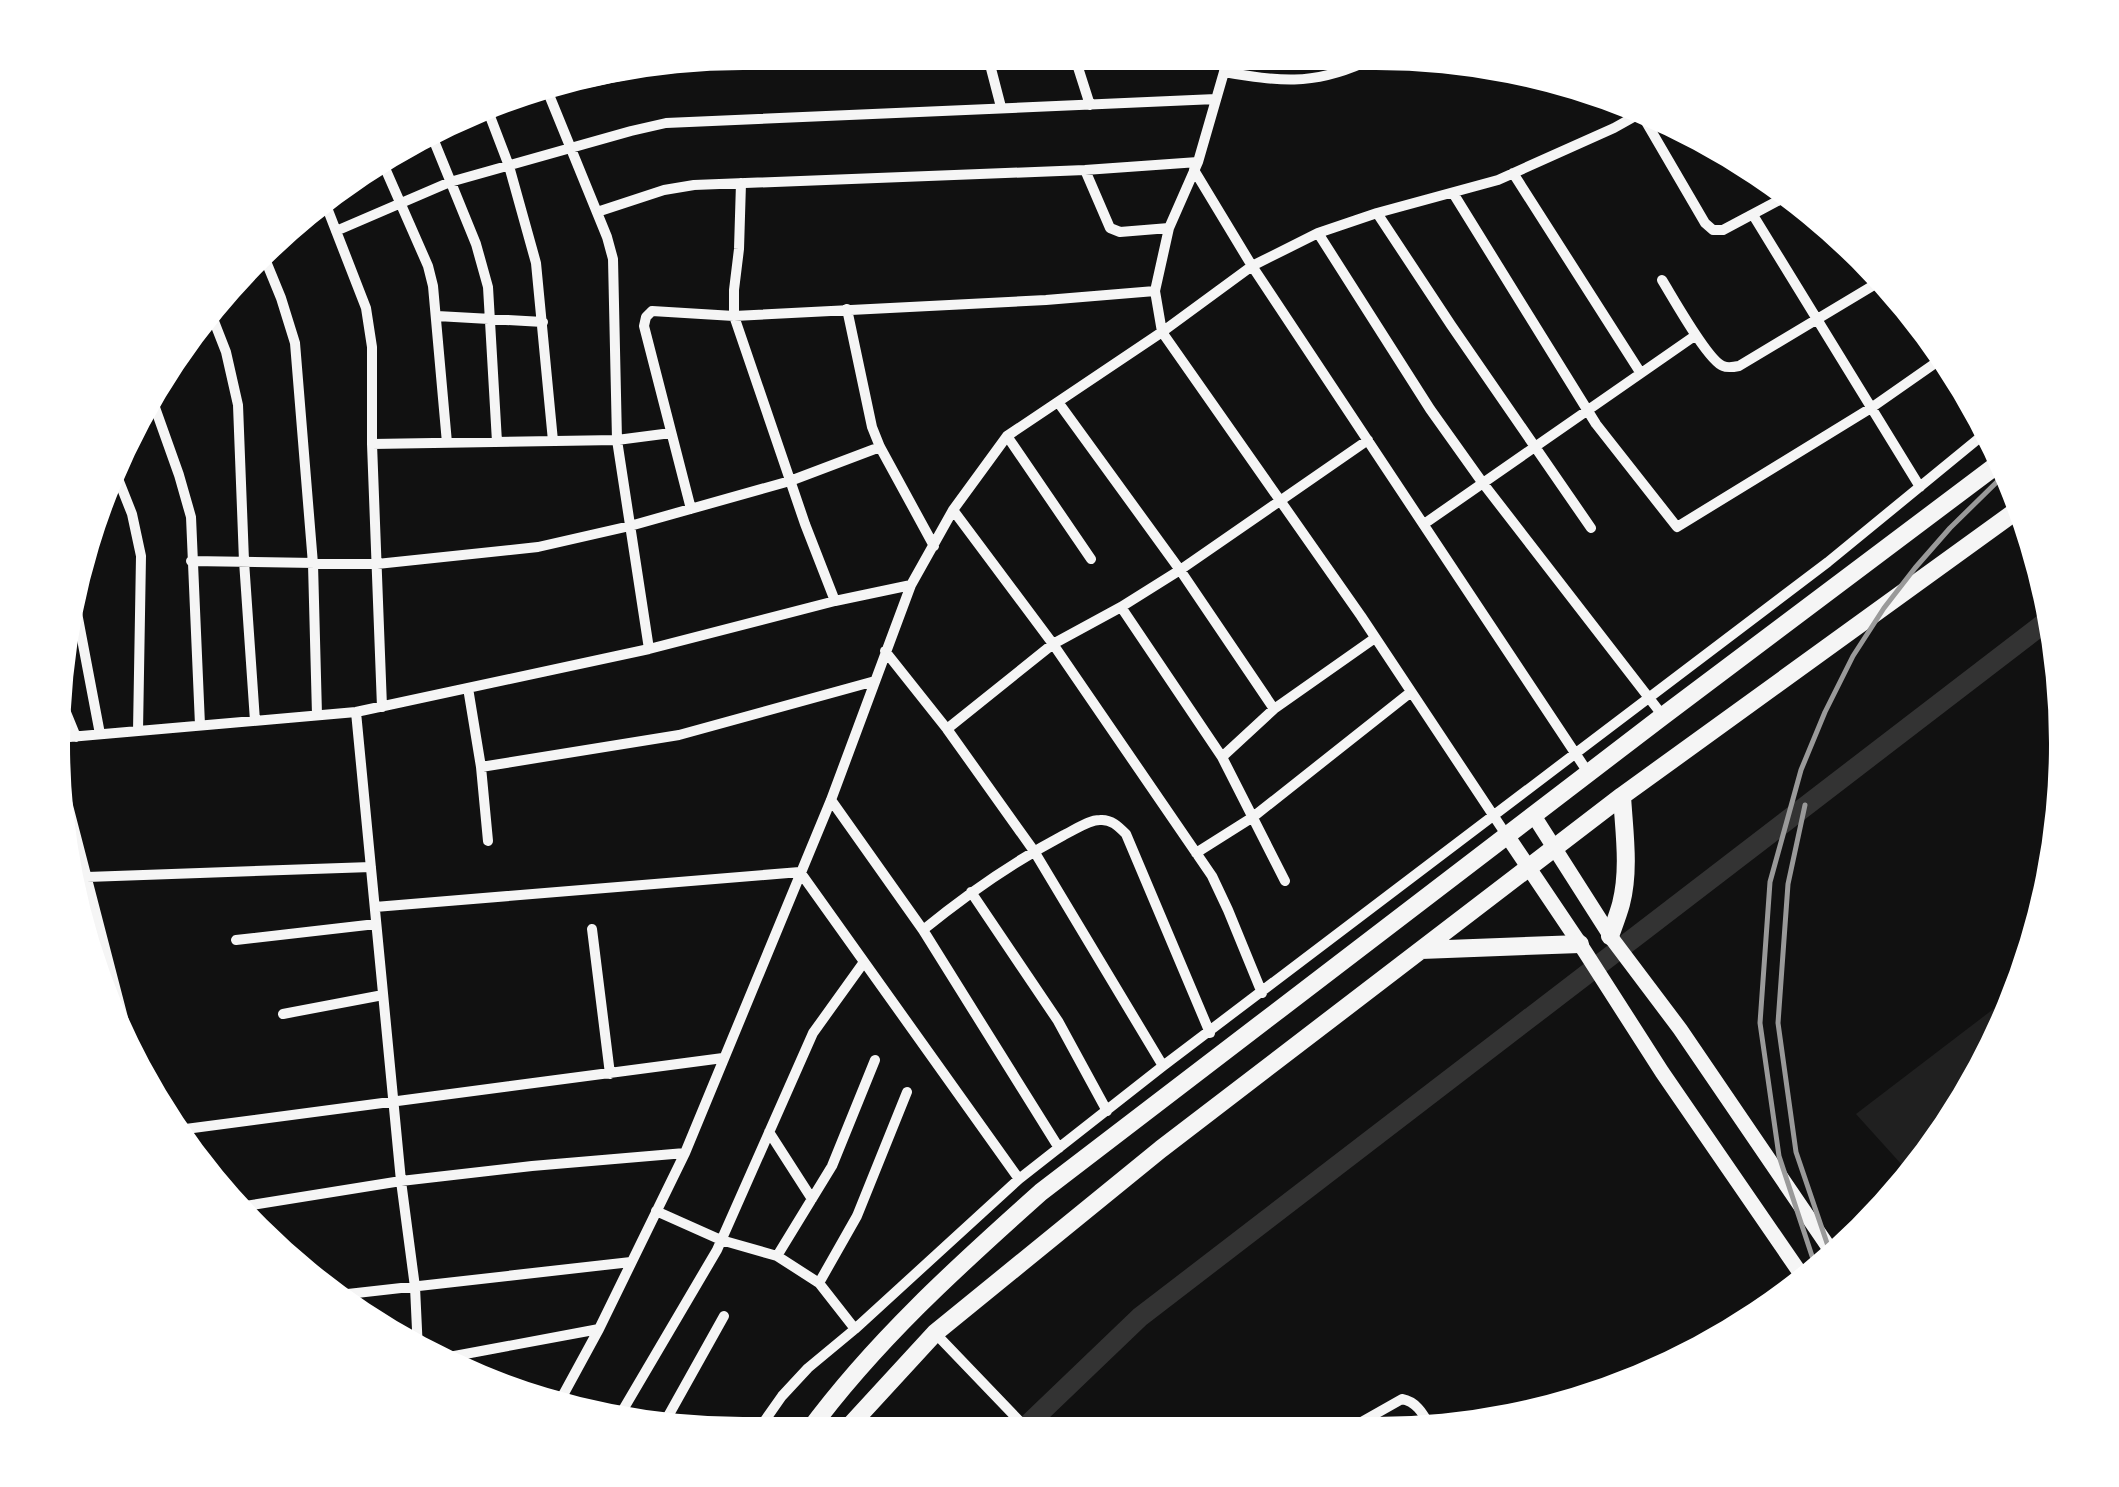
<svg xmlns="http://www.w3.org/2000/svg" width="2119" height="1487" viewBox="0 0 2119 1487" font-family="'DM Sans',sans-serif">
<rect width="100%" height="100%" fill="#111"/>
<path fill="#202020" d="M 2017,991 L 1995,1049 L 1924,1164 L 1912,1176 L 1856,1114 Z"/>
<g fill="none" stroke-linecap="round" stroke-linejoin="round">
<path stroke="#333" stroke-width="20" d="M 1021,1431 L 1140,1317 L 2052,617"/>
<path stroke="#f5f5f5" stroke-width="10" d="M 988,57 L 1001,107
M 1075,58 L 1090,105
M 1225,61 L 1224,72 L 1198,162 L 1169,228 L 1155,291 L 1162,332 L 1361,616 L 1507,836
M 1224,72 C 1278,81 1311,86 1363,63
M 545,85 L 607,237 L 613,259 L 617,440 L 649,649
M 547,91 L 639,72 L 664,63
M 488,111 L 509,166 L 536,263 L 553,441
M 1642,115 L 1705,223 L 1713,230 L 1723,230 L 1785,197
M 432,136 L 476,244 L 488,287 L 497,442
M 381,159 L 428,266 L 433,286 L 447,443
M 1085,170 L 1110,228 L 1120,232 L 1169,228
M 1194,170 L 1252,266 L 1589,774
M 1513,173 L 1640,372
M 741,183 L 739,249 L 734,290 L 734,316 L 805,524 L 835,601
M 1453,193 L 1596,424 L 1677,527 L 1871,408 L 1944,357
M 324,200 L 366,308 L 372,347 L 372,444 L 382,707
M 597,212 L 664,190 L 694,185 L 1085,170 L 1198,162
M 1377,213 L 1451,325 L 1591,528
M 1753,215 L 1920,487
M 336,231 L 450,182 L 631,131 L 666,123 L 1216,99
M 1318,233 L 1430,409 L 1482,482 L 1663,716
M 263,254 L 281,298 L 295,343 L 313,564 L 317,715
M 1662,280 C 1672,296 1708,361 1723,366 C 1727,368 1734,367 1739,366 L 1884,279
M 847,309 L 872,427 L 880,447 L 934,546
M 210,311 L 226,352 L 238,405 L 244,561 L 255,721
M 437,316 L 543,322
M 153,402 L 179,475 L 191,517 L 200,725
M 1058,402 L 1180,570 L 1274,709
M 1007,436 L 1091,559
M 372,444 L 617,440 L 671,433
M 113,466 L 132,514 L 141,556 L 138,731
M 691,509 L 644,326 L 646,317 L 652,311 L 734,316 L 1046,300 L 1155,291
M 953,510 L 1053,644 L 1212,876 L 1228,910 L 1262,993
M 1424,524 L 1696,335
M 191,561 L 377,564 L 538,547 L 630,526 L 790,481 L 880,447
M 74,597 L 100,734
M 1121,607 L 1222,757 L 1285,881
M 885,651 L 947,729 L 1034,851 L 1163,1066
M 468,688 L 481,767 L 488,841
M 58,693 L 76,737
M 356,712 L 401,1181 L 415,1287 L 418,1351
M 947,729 L 1053,644 L 1121,607 L 1180,570 L 1368,440
M 58,738 L 356,712 L 649,649 L 835,601 L 911,585
M 1222,757 L 1274,709 L 1375,638
M 58,767 L 136,1068
M 481,767 L 679,735 L 875,681
M 831,800 L 923,930 L 1059,1148
M 1196,853 L 1253,817 L 1411,692
M 87,877 L 371,867
M 971,892 L 1058,1021 L 1107,1111
M 375,907 L 800,872 L 1019,1179
M 592,929 L 610,1074
M 923,930 C 967,894 1013,862 1064,835 C 1075,830 1088,820 1100,820 C 1111,819 1118,826 1126,834 L 1210,1033
M 236,940 L 376,924
M 283,1014 L 383,995
M 178,1130 L 723,1058
M 769,1132 L 812,1199
M 233,1208 L 401,1181 L 532,1166 L 685,1153
M 656,1211 L 721,1240 L 777,1256 L 819,1283 L 855,1329
M 777,1256 L 832,1166 L 875,1060
M 819,1283 L 857,1216 L 907,1092
M 330,1296 L 631,1262
M 935,1333 L 1029,1431
M 433,1360 L 599,1329
M 556,1408 L 599,1329 L 685,1153 L 831,800 L 911,585 L 953,510 L 1007,436 L 1162,332 L 1252,266 L 1318,233 L 1377,213 L 1498,180 L 1614,128 L 1639,114
M 617,1420 L 717,1250 L 813,1033 L 864,962
M 662,1427 L 724,1316
M 1349,1429 L 1402,1399 C 1418,1402 1424,1416 1432,1429
M 756,1433 L 782,1396 L 808,1368 L 855,1329 L 1019,1179 L 1163,1066 L 1828,562 L 1989,430"/>
<path stroke="#f5f5f5" stroke-width="15" d="M 1534,816 L 1613,940 L 1680,1029 L 1836,1258
M 1508,837 L 1580,944 L 1662,1072 L 1805,1280"/>
<path stroke="#f5f5f5" stroke-width="18" d="M 1610,936 C 1614,925 1618,915 1621,904 C 1630,869 1624,831 1622,796
M 1421,950 L 1580,944
M 808,1432 C 874,1342 958,1266 1041,1192 L 1663,716 L 2002,461
M 844,1432 L 935,1333 L 1161,1149 L 1622,796 L 2023,506"/>
<path stroke="#9a9a9a" stroke-width="5" d="M 1805,805 L 1788,884 L 1778,1023 L 1796,1152 L 1829,1249 L 1835,1259
M 1820,1270 L 1812,1256 L 1779,1156 L 1760,1023 L 1770,882 L 1801,770 L 1825,712 L 1853,656 L 1884,608 L 1915,568 L 1950,528 L 2007,472"/>
</g>
<path d="M0 0H2119V1487H0ZM743 70H1376A673 673 0 0 1 2049 743V744A673 673 0 0 1 1376 1417H743A673 673 0 0 1 70 744V743A673 673 0 0 1 743 70Z" fill="#fff" fill-rule="evenodd"/>
</svg>
